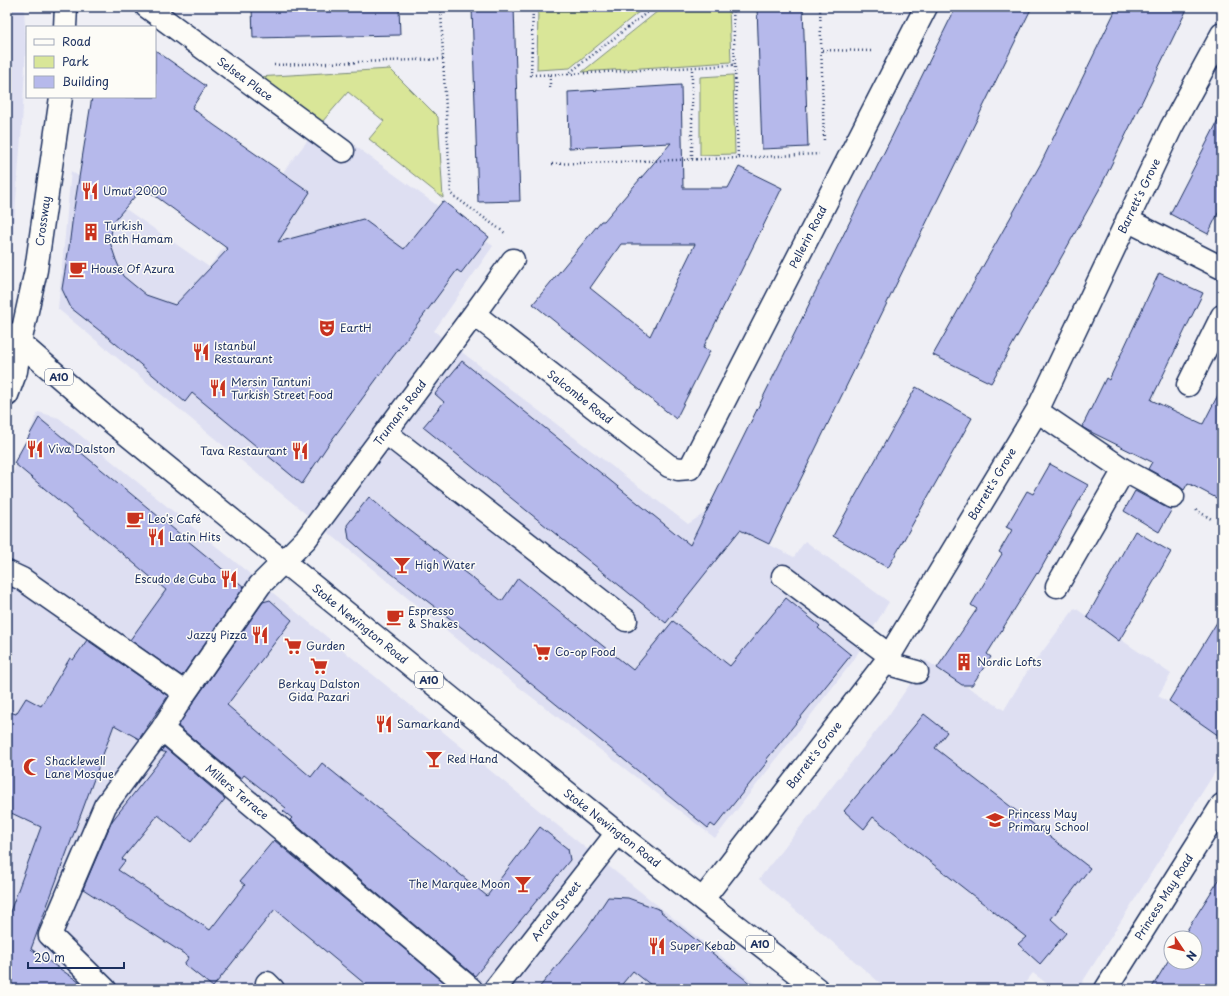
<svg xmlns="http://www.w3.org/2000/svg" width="1229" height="996" viewBox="0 0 1229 996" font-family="'Playpen Sans',sans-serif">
<rect width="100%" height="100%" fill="#efeff5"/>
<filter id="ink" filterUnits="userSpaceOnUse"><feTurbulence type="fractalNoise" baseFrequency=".025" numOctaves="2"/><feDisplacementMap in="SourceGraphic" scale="8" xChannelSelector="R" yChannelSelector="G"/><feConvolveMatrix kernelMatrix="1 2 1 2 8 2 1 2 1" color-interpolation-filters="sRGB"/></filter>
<g filter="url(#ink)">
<path fill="#dedff2" d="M 7,7 L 24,7 L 26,47 L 22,125 L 12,249 L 7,254 Z
M 322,122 L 493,246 L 434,331 L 688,524 L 705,513 L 794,557 L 805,541 L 889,602 L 853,661 L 715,838 L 468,648 L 58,309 L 71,171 L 209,267 Z
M 38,412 L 59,418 L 552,821 L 762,989 L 7,989 L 7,487 Z
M 1075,608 L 1171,674 L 1158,696 L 1222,733 L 1222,761 L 1078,989 L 1054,989 L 1033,973 L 1020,989 L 887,989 L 759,879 L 888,716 L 910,684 L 925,660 L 1004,710 L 1027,672 Z"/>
<path fill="#d9e698" stroke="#7a8a7b" d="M 538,7 L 645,7 L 570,68 L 537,70 Z
M 663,7 L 729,7 L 731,62 L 582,72 Z
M 390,69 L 438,117 L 443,198 L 369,139 L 384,121 L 348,92 L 322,122 L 257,77 Z
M 733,75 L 735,154 L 700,155 L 700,77 Z"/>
<path fill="#b6b9eb" stroke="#1b2f5e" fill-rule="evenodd" d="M 252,7 L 399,7 L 400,35 L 253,38 Z
M 472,7 L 514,7 L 520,201 L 478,202 Z
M 757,7 L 803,7 L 808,147 L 762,149 Z
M 956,7 L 1032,7 L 769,544 L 740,530 L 666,623 L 423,427 L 444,402 L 435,394 L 462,361 L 690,545 Z
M 1117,7 L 1188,7 L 1099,190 L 991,383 L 933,355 L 1040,165 Z
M 155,50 L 206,86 L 192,108 L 214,125 L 310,192 L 278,242 L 363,219 L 404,249 L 443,201 L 489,237 L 461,273 L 457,270 L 328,445 L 302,484 L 192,393 L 185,402 L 109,338 L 71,308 L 62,289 L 69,247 L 73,215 L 92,97 L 155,97 ZM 143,187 L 228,249 L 175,305 L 146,295 L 123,276 L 116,260 L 110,242 L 113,222 Z
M 681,85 L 683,188 L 728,188 L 739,167 L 782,188 L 703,348 L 710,351 L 676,419 L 533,304 L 601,221 L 604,221 L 671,143 L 569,148 L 568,92 ZM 621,244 L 695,244 L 650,336 L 590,288 Z
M 1222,113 L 1222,205 L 1208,234 L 1170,214 Z
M 1159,273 L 1203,293 L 1151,400 L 1203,424 L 1222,387 L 1222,501 L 1188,483 L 1184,490 L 1179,486 L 1148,469 L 1152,462 L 1089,431 L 1082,427 L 1106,378 L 1109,380 Z
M 916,387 L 972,418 L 888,568 L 833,536 Z
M 39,418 L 244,587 L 182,676 L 130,640 L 166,590 L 14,463 Z
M 1050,464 L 1088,485 L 1038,574 L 1037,573 L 987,654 L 991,657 L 972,685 L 962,685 L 937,668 L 977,609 L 971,605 L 1002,554 L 999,552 L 1012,530 L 1006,527 L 1027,491 L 1033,494 Z
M 1135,491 L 1167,508 L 1172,509 L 1159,532 L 1124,511 Z
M 369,497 L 394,518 L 502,601 L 518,578 L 633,670 L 673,621 L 730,666 L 786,598 L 820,626 L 818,628 L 851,655 L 766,760 L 768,761 L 715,827 L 711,824 L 708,828 L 470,634 L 366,554 L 349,539 L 347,525 Z
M 1135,531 L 1171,552 L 1119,641 L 1087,617 Z
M 270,600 L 292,620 L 227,705 L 311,777 L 322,763 L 487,896 L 540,827 L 568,849 L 570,860 L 475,976 L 290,820 L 292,818 L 283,811 L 286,808 L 244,775 L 241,779 L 178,726 L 195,700 L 263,602 Z
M 1222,614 L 1222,738 L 1169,701 Z
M 87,640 L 168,696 L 139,739 L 114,725 L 31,949 L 82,984 L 87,989 L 7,989 L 7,920 L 41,827 L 7,811 L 7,711 L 16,714 L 26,698 L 41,706 L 70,658 L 73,660 Z
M 924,714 L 947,732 L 935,748 L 1090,868 L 1051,919 L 1066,933 L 1040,964 L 1018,944 L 1026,937 L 873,817 L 864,829 L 844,811 Z
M 164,747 L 225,799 L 191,842 L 158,815 L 122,859 L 125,861 L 118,870 L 210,930 L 245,885 L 240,881 L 274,840 L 452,989 L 371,989 L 275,909 L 213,987 L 184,964 L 189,957 L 83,889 L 112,821 L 166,753 L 161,751 Z
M 1222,875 L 1222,989 L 1151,989 L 1171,956 L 1171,962 L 1195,962 L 1195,938 L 1182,938 Z
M 608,897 L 628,898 L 661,910 L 661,912 L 757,989 L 656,989 L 633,971 L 618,989 L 538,989 L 587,929 Z"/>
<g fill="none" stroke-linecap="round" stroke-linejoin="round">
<g stroke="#1b2f5e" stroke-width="25">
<path id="minor" d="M 147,7 L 343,151
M 65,27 L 66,7
M 1127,220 L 1222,268
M 474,314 L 669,466 L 678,469 L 690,468 L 926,7
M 1188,385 L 1222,316
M 7,395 L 16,371 L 20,343 L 36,270 L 61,97
M 1037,411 L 1124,470 L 1173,497
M 386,433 L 626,620
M 7,572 L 22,579 L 185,693
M 783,576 L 889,655
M 1057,586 L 1124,470
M 885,663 L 917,672
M 162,729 L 471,989
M 703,899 L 885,663 L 1037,411 L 1171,128 L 1222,34
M 267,983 L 273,989
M 105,989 L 50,935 L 105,806 L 162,729 L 185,693 L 260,585 L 306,539 L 474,314 L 513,260
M 495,989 L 617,833
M 1106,989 L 1222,805"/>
</g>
<g stroke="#1b2f5e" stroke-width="25">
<path id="highway" d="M 7,333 L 20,343 L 103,415 L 617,833 L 817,989"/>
</g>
<path stroke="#1b2f5e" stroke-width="2.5" stroke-dasharray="1 3" stroke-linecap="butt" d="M 533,7 L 531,75 L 568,74 L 654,7
M 733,7 L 738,158 L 819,154
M 820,7 L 824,142
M 822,50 L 873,51
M 443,59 L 451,194 L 505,233
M 274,65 L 443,59 L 441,7
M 568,74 L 735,65
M 550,75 L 550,88
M 692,159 L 692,67
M 552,164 L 738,158
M 1196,510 L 1213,520"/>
<use href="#minor" stroke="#fdfcf7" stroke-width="22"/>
<use href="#highway" stroke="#fdfcf7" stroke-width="22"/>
</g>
</g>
<defs>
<g id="restaurant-bare" transform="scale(1.38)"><path d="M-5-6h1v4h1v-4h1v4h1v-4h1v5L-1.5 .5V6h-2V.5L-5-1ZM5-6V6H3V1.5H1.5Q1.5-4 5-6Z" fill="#c8321e" stroke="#fdfcf7" stroke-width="2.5" paint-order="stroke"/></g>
<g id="building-bare" transform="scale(1.38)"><path d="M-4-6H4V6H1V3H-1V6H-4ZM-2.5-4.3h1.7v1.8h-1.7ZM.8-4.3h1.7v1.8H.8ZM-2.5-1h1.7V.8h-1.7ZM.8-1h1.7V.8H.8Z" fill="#c8321e" stroke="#fdfcf7" stroke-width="2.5" paint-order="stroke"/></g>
<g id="cafe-bare" transform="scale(1.38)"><path d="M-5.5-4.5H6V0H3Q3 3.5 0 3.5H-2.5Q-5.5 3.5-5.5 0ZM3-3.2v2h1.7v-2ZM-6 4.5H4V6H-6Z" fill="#c8321e" stroke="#fdfcf7" stroke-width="2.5" paint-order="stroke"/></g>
<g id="theatre-bare" transform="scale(1.38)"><path d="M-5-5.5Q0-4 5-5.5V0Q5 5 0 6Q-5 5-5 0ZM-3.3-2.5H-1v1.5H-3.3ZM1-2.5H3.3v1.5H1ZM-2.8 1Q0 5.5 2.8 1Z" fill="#c8321e" stroke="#fdfcf7" stroke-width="2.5" paint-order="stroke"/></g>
<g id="bar-bare" transform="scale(1.38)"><path d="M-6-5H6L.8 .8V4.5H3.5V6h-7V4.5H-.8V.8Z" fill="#c8321e" stroke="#fdfcf7" stroke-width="2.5" paint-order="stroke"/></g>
<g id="supermarket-bare" transform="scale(1.38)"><path d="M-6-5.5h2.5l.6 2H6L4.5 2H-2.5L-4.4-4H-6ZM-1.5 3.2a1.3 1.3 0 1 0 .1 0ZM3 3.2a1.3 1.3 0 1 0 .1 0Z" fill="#c8321e" stroke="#fdfcf7" stroke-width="2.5" paint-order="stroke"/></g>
<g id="mosque-bare" transform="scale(1.38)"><path d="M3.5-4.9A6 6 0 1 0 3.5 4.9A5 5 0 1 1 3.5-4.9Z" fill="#c8321e" stroke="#fdfcf7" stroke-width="2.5" paint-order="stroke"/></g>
<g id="school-bare" transform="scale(1.38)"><path d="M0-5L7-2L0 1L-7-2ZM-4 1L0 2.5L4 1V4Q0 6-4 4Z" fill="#c8321e" stroke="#fdfcf7" stroke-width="2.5" paint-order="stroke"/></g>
</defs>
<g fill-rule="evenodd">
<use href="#restaurant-bare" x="90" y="191"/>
<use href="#building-bare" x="91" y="232"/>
<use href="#cafe-bare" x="78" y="269"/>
<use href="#theatre-bare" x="327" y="328"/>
<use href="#restaurant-bare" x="201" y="352"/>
<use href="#restaurant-bare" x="218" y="388"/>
<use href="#restaurant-bare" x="35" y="449"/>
<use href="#restaurant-bare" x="300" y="451"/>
<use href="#cafe-bare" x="135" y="519"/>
<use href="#restaurant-bare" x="156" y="537"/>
<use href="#bar-bare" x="402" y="565"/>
<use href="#restaurant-bare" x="229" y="579"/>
<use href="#cafe-bare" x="395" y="617"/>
<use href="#restaurant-bare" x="260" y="635"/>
<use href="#supermarket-bare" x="293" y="646"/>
<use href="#supermarket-bare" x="542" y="652"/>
<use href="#building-bare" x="964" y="662"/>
<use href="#supermarket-bare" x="319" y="666"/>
<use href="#restaurant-bare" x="384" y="724"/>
<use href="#bar-bare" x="434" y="759"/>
<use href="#mosque-bare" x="32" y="767"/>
<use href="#school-bare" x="995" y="820"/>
<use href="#bar-bare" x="523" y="884"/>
<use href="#restaurant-bare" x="657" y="946"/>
</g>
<g text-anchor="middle" stroke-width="3" stroke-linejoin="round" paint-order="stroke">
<g fill="#fdfcf7" stroke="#5f6c8c" stroke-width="1">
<rect x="45" y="369" width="28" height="16" rx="3"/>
<rect x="415" y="672" width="28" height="16" rx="3"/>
<rect x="746" y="936" width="28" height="16" rx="3"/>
</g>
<g font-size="10" font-weight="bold" fill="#1b2f5e">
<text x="59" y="381">A10</text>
<text x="429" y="684">A10</text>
<text x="760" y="948">A10</text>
</g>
<g font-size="11" fill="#1b2f5e" stroke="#fdfcf7">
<text transform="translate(245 79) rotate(36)" y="4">Selsea Place</text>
<text transform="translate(1139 196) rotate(-64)" y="4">Barrett's Grove</text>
<text transform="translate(43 221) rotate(-82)" y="4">Crossway</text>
<text transform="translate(808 237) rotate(-63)" y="4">Pellerin Road</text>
<text transform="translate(580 397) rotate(38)" y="4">Salcombe Road</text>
<text transform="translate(400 413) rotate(-53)" y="4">Truman's Road</text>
<text transform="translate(992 484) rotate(-59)" y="4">Barrett's Grove</text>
<text transform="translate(360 624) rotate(39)" y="4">Stoke Newington Road</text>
<text transform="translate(814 755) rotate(-52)" y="4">Barrett's Grove</text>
<text transform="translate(237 792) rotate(40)" y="4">Millers Terrace</text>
<text transform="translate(612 828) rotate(38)" y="4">Stoke Newington Road</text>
<text transform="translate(1164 897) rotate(-58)" y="4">Princess May Road</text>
<text transform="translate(556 911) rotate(-52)" y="4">Arcola Street</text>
</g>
<g font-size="11" fill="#1b2f5e" stroke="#fdfcf7" text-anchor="start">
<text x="103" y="195">Umut 2000</text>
<text x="104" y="230">Turkish<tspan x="104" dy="13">Bath Hamam</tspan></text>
<text x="91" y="273">House Of Azura</text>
<text x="340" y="332">EartH</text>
<text x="214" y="350">Istanbul<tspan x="214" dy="13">Restaurant</tspan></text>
<text x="231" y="386">Mersin Tantuni<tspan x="231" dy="13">Turkish Street Food</tspan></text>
<text x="48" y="453">Viva Dalston</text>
<text x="287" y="455" text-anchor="end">Tava Restaurant</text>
<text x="148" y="523">Leo's Café</text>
<text x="169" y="541">Latin Hits</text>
<text x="415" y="569">High Water</text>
<text x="216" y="583" text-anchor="end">Escudo de Cuba</text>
<text x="408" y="615">Espresso<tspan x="408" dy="13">&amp; Shakes</tspan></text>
<text x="247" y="639" text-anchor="end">Jazzy Pizza</text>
<text x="306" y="650">Gurden</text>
<text x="555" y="656">Co-op Food</text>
<text x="977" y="666">Nordic Lofts</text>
<text x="319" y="688" text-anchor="middle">Berkay Dalston<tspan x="319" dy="13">Gida Pazari</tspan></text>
<text x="397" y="728">Samarkand</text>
<text x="447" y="763">Red Hand</text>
<text x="45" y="765">Shacklewell<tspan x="45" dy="13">Lane Mosque</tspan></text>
<text x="1008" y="818">Princess May<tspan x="1008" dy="13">Primary School</tspan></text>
<text x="510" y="888" text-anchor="end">The Marquee Moon</text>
<text x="670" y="950">Super Kebab</text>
</g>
</g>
<rect width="1229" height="996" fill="none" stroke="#fdfcf7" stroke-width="24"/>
<rect x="12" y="12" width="1205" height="972" fill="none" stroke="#1b2f5e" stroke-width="1.5" filter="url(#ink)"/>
<rect x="26" y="26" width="130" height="72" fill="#fdfcf7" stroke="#a3aaba"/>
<rect x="34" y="39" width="20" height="6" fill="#fdfcf7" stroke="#a3aaba"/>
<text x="62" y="46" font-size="12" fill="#1b2f5e">Road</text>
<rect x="34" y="56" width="20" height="12" fill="#d9e698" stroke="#a3aaba"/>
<text x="62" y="66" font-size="12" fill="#1b2f5e">Park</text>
<rect x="34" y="76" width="20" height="12" fill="#b6b9eb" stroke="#a3aaba"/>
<text x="62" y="86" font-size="12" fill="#1b2f5e">Building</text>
<g transform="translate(1183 950) rotate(125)"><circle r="19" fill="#fdfcf7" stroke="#a3aaba"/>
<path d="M0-3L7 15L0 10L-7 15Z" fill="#c8321e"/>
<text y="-6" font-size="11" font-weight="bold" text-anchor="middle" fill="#1b2f5e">N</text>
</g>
<path d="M28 962v6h96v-6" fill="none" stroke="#1b2f5e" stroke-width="2"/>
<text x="34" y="962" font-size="12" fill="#1b2f5e" stroke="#fdfcf7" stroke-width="3" paint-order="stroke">20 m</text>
</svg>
